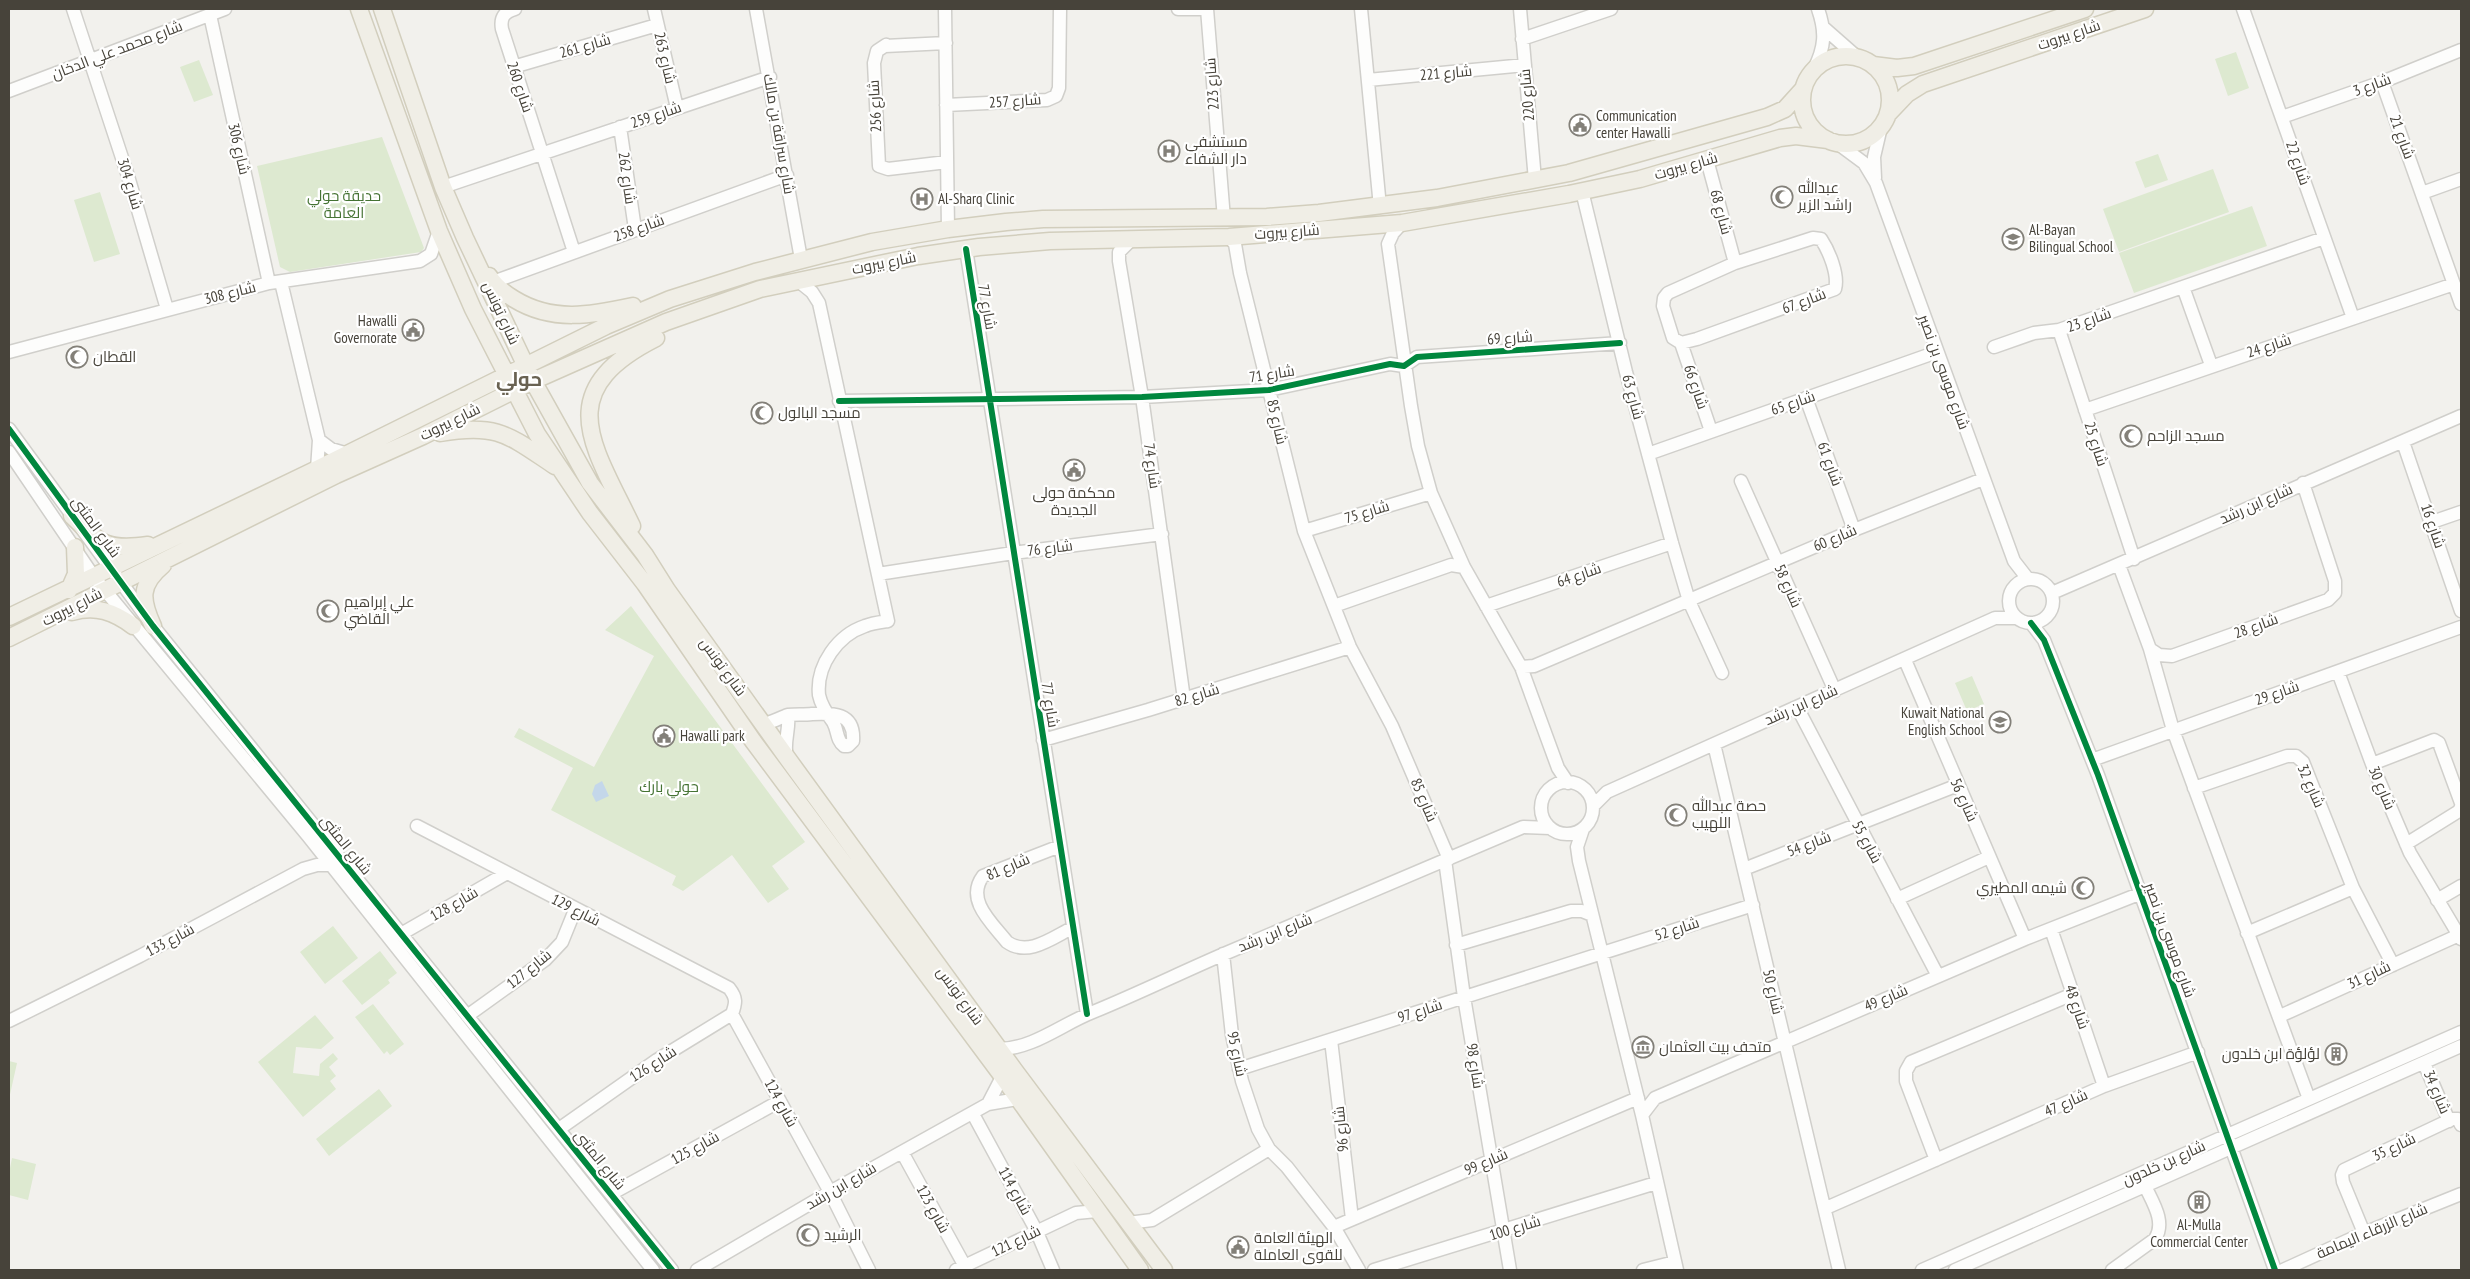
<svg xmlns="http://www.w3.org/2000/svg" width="2470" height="1279" viewBox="0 0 2470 1279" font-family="'PT Sans Narrow',Cairo,sans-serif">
<rect width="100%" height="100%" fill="#f2f1ed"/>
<path fill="#dde9d0" d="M 2236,52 L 2249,88 L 2228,96 L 2215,59 Z
M 199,60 L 213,95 L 194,102 L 180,67 Z
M 382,137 L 424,248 L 421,252 L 290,272 L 280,267 L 257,166 Z
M 2158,154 L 2168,180 L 2145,188 L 2135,162 Z
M 2213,169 L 2229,212 L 2119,252 L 2103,209 Z
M 100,192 L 120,254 L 94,262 L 74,200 Z
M 2252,206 L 2267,246 L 2134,293 L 2119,253 Z
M 631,606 L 805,842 L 772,866 L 789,889 L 768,903 L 732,855 L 683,891 L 672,885 L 676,876 L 551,810 L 573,768 L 514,737 L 519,728 L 594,767 L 654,656 L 605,630 Z
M 1972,676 L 1984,704 L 1967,711 L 1955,683 Z
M 333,926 L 358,958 L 325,984 L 300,952 Z
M 380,951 L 397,973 L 388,980 L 390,983 L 362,1005 L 342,981 Z
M 373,1004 L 404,1044 L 390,1055 L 387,1051 L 384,1054 L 355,1017 Z
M 315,1015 L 334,1038 L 321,1049 L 296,1047 L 293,1073 L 319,1076 L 320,1064 L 333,1053 L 338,1059 L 329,1067 L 336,1076 L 330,1081 L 336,1089 L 303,1117 L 258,1062 Z
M 9,1061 L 17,1063 L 9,1099 Z
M 379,1089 L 392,1106 L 329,1156 L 316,1139 Z
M 12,1158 L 36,1164 L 28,1200 L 9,1195 L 9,1173 Z"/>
<path fill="#c4d7ea" d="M 602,781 L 609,796 L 596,802 L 592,794 L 595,785 Z"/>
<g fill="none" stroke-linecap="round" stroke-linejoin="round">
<g stroke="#d0cfcb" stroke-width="15">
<path id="minor" d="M 73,9 L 128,176 L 167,309
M 214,9 L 210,15 L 269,283
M 515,9 C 504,12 500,18 502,29 L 574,252
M 654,9 L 677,108
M 756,9 L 801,259
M 945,9 L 948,229
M 1178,9 L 1207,9
M 1207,9 L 1224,219
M 1361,9 L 1380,207
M 1520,9 L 1535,180
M 2243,9 L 2353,318
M 1824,28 L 1857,57
M 1522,39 L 1611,9
M 946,43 L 885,46 L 886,45 L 877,51 L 874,63 L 879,166 L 888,169 L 947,162
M 513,67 L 657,25
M 1814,69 C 1825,47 1826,32 1818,9
M 1368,80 L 1525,65
M 2382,82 L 2461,304
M 9,91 L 225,9
M 946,105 L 1047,100 L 1056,96 L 1059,88 L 1060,9
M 2282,117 L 2382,82 L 2461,50
M 620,127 L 635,229
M 1837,143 L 1864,163 L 1876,183 L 2014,561 L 2028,579
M 1707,160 L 1735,263
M 1875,178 L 1874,157 L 1881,127
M 443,187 L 770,77
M 1582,191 L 1626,372 L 1672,543 L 1689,601 L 1722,673
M 2422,193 L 2461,179
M 1402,223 L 1393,233 L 1388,244 L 1411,406 L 1418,446 L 1431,493 L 1464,567 L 1521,667 L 1558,768 L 1568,783
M 1229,237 L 1235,244 L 1240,273 L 1304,531 L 1350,647 L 1392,726 L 1449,859
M 1813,238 L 1821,239 C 1829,251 1839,275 1835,289 L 1697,339 L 1681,343 L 1673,338 L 1663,306 L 1664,298 L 1668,293 L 1735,263 Z
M 1131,240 L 1119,252 L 1119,261 L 1142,397 L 1184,699
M 966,249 L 1087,1014
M 281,282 L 319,440 L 317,469
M 493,282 L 787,175
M 2183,287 L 2211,365
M 2059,330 L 2134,559
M 1681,343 L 1711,431
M 1994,347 L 2034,333 L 2059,330 L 2324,238
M 9,352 L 269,283 L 420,261 L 431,254 L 439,231
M 1806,398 L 1854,530
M 839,401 L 1142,397 L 1269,390 L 1390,364 L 1404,366 L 1417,357 L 1620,343
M 2085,410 L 2454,284
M 9,429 L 153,626 L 672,1270
M 319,440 L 331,449 L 348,454
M 2403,442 L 2461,611
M 9,452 L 94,577 L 308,836 L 653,1270
M 1648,454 L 1937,352
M 1741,481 L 1835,691
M 2432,522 L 2461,512
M 1304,531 L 1431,493
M 2119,565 L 2150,649 L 2159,655 L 2172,656 L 2328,600 L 2335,593 L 2335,581 L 2303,483
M 878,574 L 1013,553 L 1162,534
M2009 601a22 22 0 1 1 44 0a22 22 0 1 1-44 0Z
M 2052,593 L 2461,416
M 1334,606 L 1451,565 L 1464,567
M 1486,606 L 1672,543
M 2031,623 L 2044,640 L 2098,775 L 2275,1270
M 2150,649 L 2173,730 L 2309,1099
M 1905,660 L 2025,939
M 1521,667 L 1534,666 L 1854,530 L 1983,479
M 2338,672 L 2372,764 L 2410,853 L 2461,939
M 1797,707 L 1938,976
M 762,721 L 766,723 C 774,722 781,717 788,715 C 795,714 804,715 812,714 C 832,713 855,712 853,741 L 848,746 L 844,746 C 836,740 838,730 833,722 C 827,714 821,705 819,695 C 816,665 838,635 865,626 C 872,623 881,622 888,621 L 819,303 L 812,292 L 797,280
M 1043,740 L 1148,710 L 1350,647
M 1714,744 L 1839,1270
M 787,757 C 783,743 790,730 788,715
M 2092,760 L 2461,627
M 2372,764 L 2434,740 L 2439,743 L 2461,803
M1541 808a26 26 0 1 1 52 0a26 26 0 1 1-52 0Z
M 2194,788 L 2287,756 L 2296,756 L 2303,762 L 2353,888 L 2393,965
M 1593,806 L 1607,792 L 1995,618 L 2016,618
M 417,826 L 729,988 C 737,998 736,1003 732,1014 L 657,1060 L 559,1129
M 1583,829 L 1577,847 L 1579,861 L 1642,1115 L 1677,1270
M 2406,844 L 2459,811 L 2461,807
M 1060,846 L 983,876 C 965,900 992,923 1007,942 C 1028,957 1052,938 1072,928
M 1445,860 L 1464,997 L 1510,1270
M 1744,869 L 1958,785
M 1897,899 L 1989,857
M 2437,900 L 2461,886
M 2051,929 L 2104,1086
M 2247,933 L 2353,888
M 401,934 L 507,873
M 1456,945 L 1571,911 L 1582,911 L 1592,915
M 1223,954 L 1232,1035 L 1242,1081 L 1258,1129 L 1269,1149 L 1287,1167 L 1334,1227 L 1359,1270
M 732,1014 L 830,1192 L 869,1270
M 467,1016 L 545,960 L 562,942 L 575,910
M 2280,1016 L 2459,935
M 9,1021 L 140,956 L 303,869 L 317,865 L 332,865
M 1331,1040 L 1352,1219
M 999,1049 C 1033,1049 1062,1024 1093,1012 C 1137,994 1180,973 1224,954 C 1323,911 1423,869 1523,827 L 1550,828
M 2424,1063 L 2449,1121
M 1239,1069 L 1753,905
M 988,1104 L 1002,1077
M 973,1114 L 1036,1230 L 1053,1270
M 1642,1115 L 1655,1098 L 2025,939 L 2139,894
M 902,1152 L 967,1270
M 1936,1160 L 1906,1081 L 1906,1071 L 1911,1062 L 2073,994
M 611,1194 L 780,1101
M 1826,1208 L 2104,1086 L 2198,1052
M 1128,1223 L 1152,1220 L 1269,1149
M 1334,1227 L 1638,1098
M 2364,1233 L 2343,1182 L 2342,1175 L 2344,1170 L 2452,1119 L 2458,1119 L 2461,1125
M 697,1270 L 830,1192 L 988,1104 L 1018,1099
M 956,1270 L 1076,1213 L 1097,1211
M 1374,1270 L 1656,1183
M 1643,1270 L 1675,1262
M 1922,1270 L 2461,1032
M 1955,1270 L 2461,1046
M 2112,1270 L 2155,1239 C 2166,1222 2153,1203 2145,1186
M 2283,1270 L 2364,1233 L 2461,1194"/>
</g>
<g stroke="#d2cebd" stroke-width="19">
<path id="major" d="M 359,9 L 439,231 L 473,309 L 537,434 L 590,513 L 645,584 L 753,741 L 1000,1073 L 1140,1270
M 382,9 L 443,187 L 465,238 L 533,381 L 590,483 L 645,555 L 667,590 L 788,759 L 1015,1071 L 1164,1270
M1802 100a44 44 0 1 1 88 0a44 44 0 1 1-88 0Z
M 1873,65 L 1897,68 L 1914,66 L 2085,9
M 1888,114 L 1907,94 L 1923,84 L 2145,9
M 489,276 C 495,286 504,293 514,299 C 553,323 591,315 633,306
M 440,433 C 498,423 508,435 555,466
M 72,516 C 101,544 107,551 148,545
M 632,526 C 592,443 551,391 656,338
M 69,590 L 76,574 L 75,547
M 72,612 C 96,605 114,612 133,626
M 9,617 L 317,469 L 606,326 L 670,299 L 755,272 L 872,242 L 948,229 L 1006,222 L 1043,219 L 1267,217 L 1319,213 L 1437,198 L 1569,173 L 1767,117 L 1785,109 L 1803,89
M 153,626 C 141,600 139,585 163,565
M 9,638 L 336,475 L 423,436 L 533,381 L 666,322 L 760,289 L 918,256 L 979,247 L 1050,241 L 1229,237 L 1402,223 L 1569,194 L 1640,179 L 1780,138 L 1796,136 L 1828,140"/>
</g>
<use href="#minor" stroke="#fdfdfc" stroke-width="12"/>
<use href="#major" stroke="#f0eee6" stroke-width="16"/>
<g stroke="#fff" stroke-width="9">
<path id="cycleway" d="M 966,249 L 1087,1014
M 839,401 L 1142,397 L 1269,390 L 1390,364 L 1404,366 L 1417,357 L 1620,343
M 9,429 L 153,626 L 672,1270
M 2031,623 L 2044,640 L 2098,775 L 2275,1270"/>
</g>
<use href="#cycleway" stroke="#00873e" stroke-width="6"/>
</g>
<defs>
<g id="civic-ring" transform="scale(1.125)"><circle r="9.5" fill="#fff" stroke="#838079" stroke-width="1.5"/><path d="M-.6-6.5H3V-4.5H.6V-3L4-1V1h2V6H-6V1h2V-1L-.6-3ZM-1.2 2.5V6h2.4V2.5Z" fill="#838079"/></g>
<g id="hospital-ring" transform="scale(1.125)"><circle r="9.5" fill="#fff" stroke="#838079" stroke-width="1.5"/><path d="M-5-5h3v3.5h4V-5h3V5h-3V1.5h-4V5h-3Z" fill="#838079"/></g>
<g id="mosque-ring" transform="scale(1.125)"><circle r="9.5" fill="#fff" stroke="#838079" stroke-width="1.5"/><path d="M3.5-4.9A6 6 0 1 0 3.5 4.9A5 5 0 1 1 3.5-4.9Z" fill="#838079"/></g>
<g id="school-ring" transform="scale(1.125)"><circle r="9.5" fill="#fff" stroke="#838079" stroke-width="1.5"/><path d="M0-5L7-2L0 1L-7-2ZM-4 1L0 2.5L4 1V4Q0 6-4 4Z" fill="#838079"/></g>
<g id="museum-ring" transform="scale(1.125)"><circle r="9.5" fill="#fff" stroke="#838079" stroke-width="1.5"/><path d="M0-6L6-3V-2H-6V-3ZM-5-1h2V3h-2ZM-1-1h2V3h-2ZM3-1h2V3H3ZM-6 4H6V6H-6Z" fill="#838079"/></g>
<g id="building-ring" transform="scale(1.125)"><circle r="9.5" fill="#fff" stroke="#838079" stroke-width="1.5"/><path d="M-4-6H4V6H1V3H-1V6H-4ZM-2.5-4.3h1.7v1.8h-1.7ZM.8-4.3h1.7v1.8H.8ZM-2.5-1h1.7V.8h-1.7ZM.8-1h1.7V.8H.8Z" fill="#838079"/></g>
</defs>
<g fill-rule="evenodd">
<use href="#civic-ring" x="1580" y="125"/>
<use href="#hospital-ring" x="1169" y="151"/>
<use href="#mosque-ring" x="1782" y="197"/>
<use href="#hospital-ring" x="922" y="199"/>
<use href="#school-ring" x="2013" y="239"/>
<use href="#civic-ring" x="413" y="330"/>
<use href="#mosque-ring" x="77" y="357"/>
<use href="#mosque-ring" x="762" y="413"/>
<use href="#mosque-ring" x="2131" y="436"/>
<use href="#civic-ring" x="1074" y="470"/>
<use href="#mosque-ring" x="328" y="611"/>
<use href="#school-ring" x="2000" y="722"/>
<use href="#civic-ring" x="664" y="736"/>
<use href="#mosque-ring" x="1676" y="815"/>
<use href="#mosque-ring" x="2083" y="888"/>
<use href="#museum-ring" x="1643" y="1047"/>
<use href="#building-ring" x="2336" y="1054"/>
<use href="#building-ring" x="2199" y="1202"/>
<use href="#mosque-ring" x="808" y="1235"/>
<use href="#civic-ring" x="1238" y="1247"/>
</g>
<g text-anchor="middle" stroke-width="4.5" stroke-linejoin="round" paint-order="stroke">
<g font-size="15" fill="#47433a" stroke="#fff">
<text transform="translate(2069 35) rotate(-19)" y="5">شارع بيروت</text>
<text transform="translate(585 46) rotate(-16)" y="5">شارع 261</text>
<text transform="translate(117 50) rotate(-21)" y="5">شارع محمد علي الدخان</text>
<text transform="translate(665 58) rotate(77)" y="5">شارع 263</text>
<text transform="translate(1446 73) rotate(-5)" y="5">شارع 221</text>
<text transform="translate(1212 84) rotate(-94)" y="5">شارع 223</text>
<text transform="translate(2372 85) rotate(-20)" y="5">شارع 3</text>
<text transform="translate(520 87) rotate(71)" y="5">شارع 260</text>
<text transform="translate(1527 95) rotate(-95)" y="5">شارع 220</text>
<text transform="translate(1015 101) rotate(-4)" y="5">شارع 257</text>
<text transform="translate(875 106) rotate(-93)" y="5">شارع 256</text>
<text transform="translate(656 115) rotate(-19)" y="5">شارع 259</text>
<text transform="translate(779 134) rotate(80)" y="5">شارع سراقة بن مالك</text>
<text transform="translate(2402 137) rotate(70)" y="5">شارع 21</text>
<text transform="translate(239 149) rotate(77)" y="5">شارع 306</text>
<text transform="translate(2298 163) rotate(71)" y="5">شارع 22</text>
<text transform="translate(1686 166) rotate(-16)" y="5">شارع بيروت</text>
<text transform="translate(627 178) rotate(82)" y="5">شارع 262</text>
<text transform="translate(130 184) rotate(73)" y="5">شارع 304</text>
<text transform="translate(1721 212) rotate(75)" y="5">شارع 68</text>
<text transform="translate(639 228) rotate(-20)" y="5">شارع 258</text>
<text transform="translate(1287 232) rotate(-4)" y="5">شارع بيروت</text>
<text transform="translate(884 263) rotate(-11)" y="5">شارع بيروت</text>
<text transform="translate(230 293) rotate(-14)" y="5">شارع 308</text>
<text transform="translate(1804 301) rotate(-21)" y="5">شارع 67</text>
<text transform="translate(987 307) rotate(80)" y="5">شارع 77</text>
<text transform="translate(501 313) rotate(65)" y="5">شارع تونس</text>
<text transform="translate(2089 320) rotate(-19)" y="5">شارع 23</text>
<text transform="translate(1510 338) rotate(-4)" y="5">شارع 69</text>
<text transform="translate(2269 346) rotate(-18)" y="5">شارع 24</text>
<text transform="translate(1944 372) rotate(70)" y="5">شارع موسى بن نصير</text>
<text transform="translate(1272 374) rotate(-9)" y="5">شارع 71</text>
<text transform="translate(1696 387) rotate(71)" y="5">شارع 66</text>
<text transform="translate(1633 397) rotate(75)" y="5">شارع 63</text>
<text transform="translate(1793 403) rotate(-19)" y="5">شارع 65</text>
<text transform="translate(450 422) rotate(-26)" y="5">شارع بيروت</text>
<text transform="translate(1277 422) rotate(77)" y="5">شارع 85</text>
<text transform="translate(2096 444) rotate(72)" y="5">شارع 25</text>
<text transform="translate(1830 464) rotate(70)" y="5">شارع 61</text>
<text transform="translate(1152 466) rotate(82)" y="5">شارع 74</text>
<text transform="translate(2256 504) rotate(-24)" y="5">شارع ابن رشد</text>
<text transform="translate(1367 512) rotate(-17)" y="5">شارع 75</text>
<text transform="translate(2433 526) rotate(71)" y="5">شارع 16</text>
<text transform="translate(96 527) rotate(54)" y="5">شارع المثنى</text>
<text transform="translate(1835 538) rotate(-23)" y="5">شارع 60</text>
<text transform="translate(1050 548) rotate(-7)" y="5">شارع 76</text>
<text transform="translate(1579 575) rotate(-19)" y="5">شارع 64</text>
<text transform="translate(1788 586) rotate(66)" y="5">شارع 58</text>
<text transform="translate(72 607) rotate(-27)" y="5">شارع بيروت</text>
<text transform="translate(2256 626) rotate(-20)" y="5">شارع 28</text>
<text transform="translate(723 667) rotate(54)" y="5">شارع تونس</text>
<text transform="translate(2277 693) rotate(-19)" y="5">شارع 29</text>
<text transform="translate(1197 695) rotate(-17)" y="5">شارع 82</text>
<text transform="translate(1050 705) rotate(81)" y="5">شارع 77</text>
<text transform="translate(1801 705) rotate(-24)" y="5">شارع ابن رشد</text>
<text transform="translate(2311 786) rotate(66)" y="5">شارع 32</text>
<text transform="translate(2382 788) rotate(67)" y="5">شارع 30</text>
<text transform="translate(1424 800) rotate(67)" y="5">شارع 85</text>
<text transform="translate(1964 800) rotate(66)" y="5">شارع 56</text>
<text transform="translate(1867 842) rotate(62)" y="5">شارع 55</text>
<text transform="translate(1809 844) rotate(-21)" y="5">شارع 54</text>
<text transform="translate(346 845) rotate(51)" y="5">شارع المثنى</text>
<text transform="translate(1008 867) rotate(-23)" y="5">شارع 81</text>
<text transform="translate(454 904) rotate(-30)" y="5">شارع 128</text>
<text transform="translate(576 910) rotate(27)" y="5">شارع 129</text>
<text transform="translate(1677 929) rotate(-18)" y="5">شارع 52</text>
<text transform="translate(1275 933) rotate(-22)" y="5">شارع ابن رشد</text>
<text transform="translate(170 940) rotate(-28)" y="5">شارع 133</text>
<text transform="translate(2170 940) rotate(70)" y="5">شارع موسى بن نصير</text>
<text transform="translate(529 969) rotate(-39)" y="5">شارع 127</text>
<text transform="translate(2369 975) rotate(-25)" y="5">شارع 31</text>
<text transform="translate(1773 992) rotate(77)" y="5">شارع 50</text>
<text transform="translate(960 996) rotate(54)" y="5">شارع تونس</text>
<text transform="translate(1886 998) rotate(-23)" y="5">شارع 49</text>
<text transform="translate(2077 1007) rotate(71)" y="5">شارع 48</text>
<text transform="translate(1420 1011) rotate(-18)" y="5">شارع 97</text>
<text transform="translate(1237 1054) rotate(78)" y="5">شارع 95</text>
<text transform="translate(653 1064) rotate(-33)" y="5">شارع 126</text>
<text transform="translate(1475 1066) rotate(81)" y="5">شارع 98</text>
<text transform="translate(2437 1092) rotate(67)" y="5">شارع 34</text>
<text transform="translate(781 1103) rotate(61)" y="5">شارع 124</text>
<text transform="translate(2066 1103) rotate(-24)" y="5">شارع 47</text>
<text transform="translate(1341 1129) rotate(-96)" y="5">شارع 96</text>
<text transform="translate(2394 1147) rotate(-25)" y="5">شارع 35</text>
<text transform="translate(695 1148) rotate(-29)" y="5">شارع 125</text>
<text transform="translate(600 1160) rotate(51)" y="5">شارع المثنى</text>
<text transform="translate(1486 1162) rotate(-23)" y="5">شارع 99</text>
<text transform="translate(2164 1163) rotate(-24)" y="5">شارع بن خلدون</text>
<text transform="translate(841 1186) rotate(-30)" y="5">شارع ابن رشد</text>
<text transform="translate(1015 1191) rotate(61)" y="5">شارع 114</text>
<text transform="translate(933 1209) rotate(61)" y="5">شارع 123</text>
<text transform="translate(1515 1228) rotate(-17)" y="5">شارع 100</text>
<text transform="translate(2372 1231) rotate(-23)" y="5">شارع الزرقاء اليمامة</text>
<text transform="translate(1016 1241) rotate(-26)" y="5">شارع 121</text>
</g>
<g font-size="15" fill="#47433a" stroke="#fff" text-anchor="start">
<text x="1596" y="121">Communication<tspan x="1596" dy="17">center Hawalli</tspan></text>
<text x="1185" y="147">مستشفى<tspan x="1185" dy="17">دار الشفاء</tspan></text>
<text x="1798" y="193">عبدالله<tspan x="1798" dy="17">راشد الزير</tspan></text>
<text x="938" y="204">Al-Sharq Clinic</text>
<text x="2029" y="235">Al-Bayan<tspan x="2029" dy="17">Bilingual School</tspan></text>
<text x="397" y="326" text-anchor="end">Hawalli<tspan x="397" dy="17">Governorate</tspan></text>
<text x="93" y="362">القطان</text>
<text x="778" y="418">مسجد البالول</text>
<text x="2147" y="441">مسجد الزاحم</text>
<text x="1074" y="498" text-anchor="middle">محكمة حولى<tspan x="1074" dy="17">الجديدة</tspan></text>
<text x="344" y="607">علي إبراهيم<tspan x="344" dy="17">القاضي</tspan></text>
<text x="1984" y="718" text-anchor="end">Kuwait National<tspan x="1984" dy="17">English School</tspan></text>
<text x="680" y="741">Hawalli park</text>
<text x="1692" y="811">حصة عبدالله<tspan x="1692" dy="17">اللهيب</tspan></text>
<text x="2067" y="893" text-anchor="end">شيمه المطيري</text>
<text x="1659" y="1052">متحف بيت العثمان</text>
<text x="2320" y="1059" text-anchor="end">لؤلؤة ابن خلدون</text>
<text x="2199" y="1230" text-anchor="middle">Al-Mulla<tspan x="2199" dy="17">Commercial Center</tspan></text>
<text x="824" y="1240">الرشيد</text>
<text x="1254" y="1243">الهيئة العامة<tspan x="1254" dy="17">للقوى العاملة</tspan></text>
</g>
<g font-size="15" fill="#457333" stroke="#fff">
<text x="344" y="201">حديقة حولي<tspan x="344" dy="17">العامة</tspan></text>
<text x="669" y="792">حولي بارك</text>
</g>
<g font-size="20" font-weight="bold" fill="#696252" stroke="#fff">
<text x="519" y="386">حولي</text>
</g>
</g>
<rect width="2470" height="1279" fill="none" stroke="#47433a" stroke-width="20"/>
</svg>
